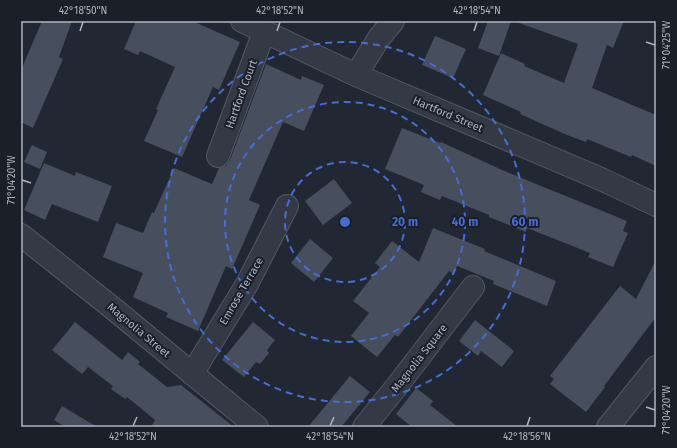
<svg xmlns="http://www.w3.org/2000/svg" width="677" height="448" viewBox="0 0 677 448" font-family="'Fira Sans',sans-serif">
<rect width="100%" height="100%" fill="#212834"/>
<path fill="#474e5e" d="M 42,21 L 72,21 L 59,57 L 63,59 L 33,128 L 21,122 L 21,70 Z
M 136,21 L 192,21 L 240,42 L 219,90 L 213,87 L 182,157 L 144,141 L 158,110 L 156,109 L 175,67 L 140,51 L 138,55 L 124,49 Z
M 488,21 L 511,21 L 499,56 L 478,48 Z
M 519,21 L 624,21 L 613,48 L 607,45 L 592,88 L 656,115 L 656,166 L 632,155 L 631,157 L 587,139 L 586,142 L 567,135 L 520,114 L 521,112 L 483,95 L 501,53 L 525,64 L 524,66 L 564,83 L 578,44 L 519,23 Z
M 435,36 L 466,49 L 453,78 L 422,65 Z
M 266,64 L 301,80 L 302,76 L 324,85 L 304,131 L 283,122 L 249,200 L 260,205 L 232,269 L 226,266 L 198,331 L 166,317 L 168,313 L 133,297 L 143,273 L 103,257 L 116,223 L 143,233 L 152,212 L 154,213 L 174,168 L 212,184 L 219,168 L 226,166 L 230,160 Z
M 402,128 L 440,143 L 441,142 L 502,170 L 627,221 L 623,231 L 628,233 L 613,267 L 588,257 L 590,253 L 527,228 L 526,232 L 489,217 L 489,215 L 442,196 L 440,200 L 421,192 L 424,185 L 385,169 Z
M 32,145 L 47,152 L 40,169 L 24,162 Z
M 44,163 L 75,176 L 76,172 L 112,186 L 98,222 L 52,204 L 45,220 L 24,210 Z
M 334,179 L 352,203 L 323,225 L 305,201 Z
M 433,228 L 485,249 L 484,251 L 556,281 L 547,306 L 493,284 L 494,281 L 457,266 L 454,274 L 449,271 L 398,337 L 395,335 L 377,357 L 351,336 L 369,313 L 353,301 L 380,267 L 375,263 L 392,241 L 419,262 Z
M 310,239 L 333,258 L 314,282 L 291,263 Z
M 656,260 L 656,317 L 604,386 L 605,387 L 586,412 L 550,384 L 554,379 L 550,376 L 620,286 L 636,299 Z
M 475,320 L 514,351 L 502,367 L 481,351 L 478,356 L 459,341 Z
M 75,322 L 122,360 L 128,352 L 140,362 L 138,364 L 167,387 L 181,385 L 234,427 L 151,427 L 155,420 L 127,397 L 125,399 L 111,389 L 113,386 L 88,367 L 82,374 L 52,350 Z
M 253,322 L 275,340 L 267,350 L 269,353 L 260,364 L 256,362 L 244,377 L 222,360 Z
M 350,376 L 370,392 L 341,427 L 308,427 Z
M 416,388 L 433,401 L 430,405 L 458,427 L 412,427 L 396,414 Z
M 62,406 L 97,427 L 65,427 L 54,420 Z"/>
<g fill="none" stroke-linecap="round" stroke-linejoin="round">
<g stroke="#515763" stroke-width="24">
<path id="street" d="M 242,21 L 356,75 L 601,179 L 656,205
M 356,75 L 379,38 L 393,21
M 218,156 L 264,32
M 21,235 L 115,310 L 257,427
M 192,374 L 247,284 L 287,206
M 364,427 L 397,386 L 473,287
M 608,427 L 656,367"/>
</g>
<use href="#street" stroke="#343a45" stroke-width="22"/>
</g>
<path fill="none" stroke="#aeb4c2" stroke-width="1.5" d="M 80,31 L 83,22M 277,31 L 280,22M 474,31 L 477,22M 646,42 L 655,45M 22,180 L 31,183M 646,407 L 655,410M 133,426 L 137,417M 330,426 L 334,417M 527,426 L 530,417"/>
<g fill="none" stroke="#486dd1" stroke-width="2" stroke-dasharray="7 5">
<circle cx="345" cy="222" r="60"/>
<circle cx="345" cy="222" r="120"/>
<circle cx="345" cy="222" r="180"/>
</g>
<g text-anchor="middle" stroke-width="4" stroke-linejoin="round" paint-order="stroke">
<g font-size="11" fill="#aeb4c2" stroke="#1a1f29">
<text transform="translate(241 94) rotate(-70)" y="4">Hartford Court</text>
<text transform="translate(448 114) rotate(23)" y="4">Hartford Street</text>
<text transform="translate(241 291) rotate(-60)" y="4">Emrose Terrace</text>
<text transform="translate(139 330) rotate(40)" y="4">Magnolia Street</text>
<text transform="translate(419 358) rotate(-52)" y="4">Magnolia Square</text>
</g>
</g>
<circle cx="345" cy="222" r="6" fill="#486dd1" stroke="#1a1f29" stroke-width="2"/>
<g font-size="12" text-anchor="middle" font-weight="bold" fill="#486dd1" stroke="#1a1f29" stroke-width="4" stroke-linejoin="round" paint-order="stroke">
<text x="405" y="226">20 m</text>
<text x="465" y="226">40 m</text>
<text x="525" y="226">60 m</text>
</g>
<rect width="677" height="448" fill="none" stroke="#1a1f29" stroke-width="44"/>
<rect x="22" y="22" width="633" height="404" fill="none" stroke="#aeb4c2" stroke-width="1.5"/>
<g font-size="10" text-anchor="middle" fill="#aeb4c2">
<text x="83" y="14">42°18'50"N</text>
<text x="280" y="14">42°18'52"N</text>
<text x="477" y="14">42°18'54"N</text>
<text transform="translate(666 45) rotate(-90)" y="4">71°04'25"W</text>
<text transform="translate(11 180) rotate(-90)" y="4">71°04'20"W</text>
<text transform="translate(666 410) rotate(-90)" y="4">71°04'20"W</text>
<text x="133" y="440">42°18'52"N</text>
<text x="330" y="440">42°18'54"N</text>
<text x="527" y="440">42°18'56"N</text>
</g>
</svg>
